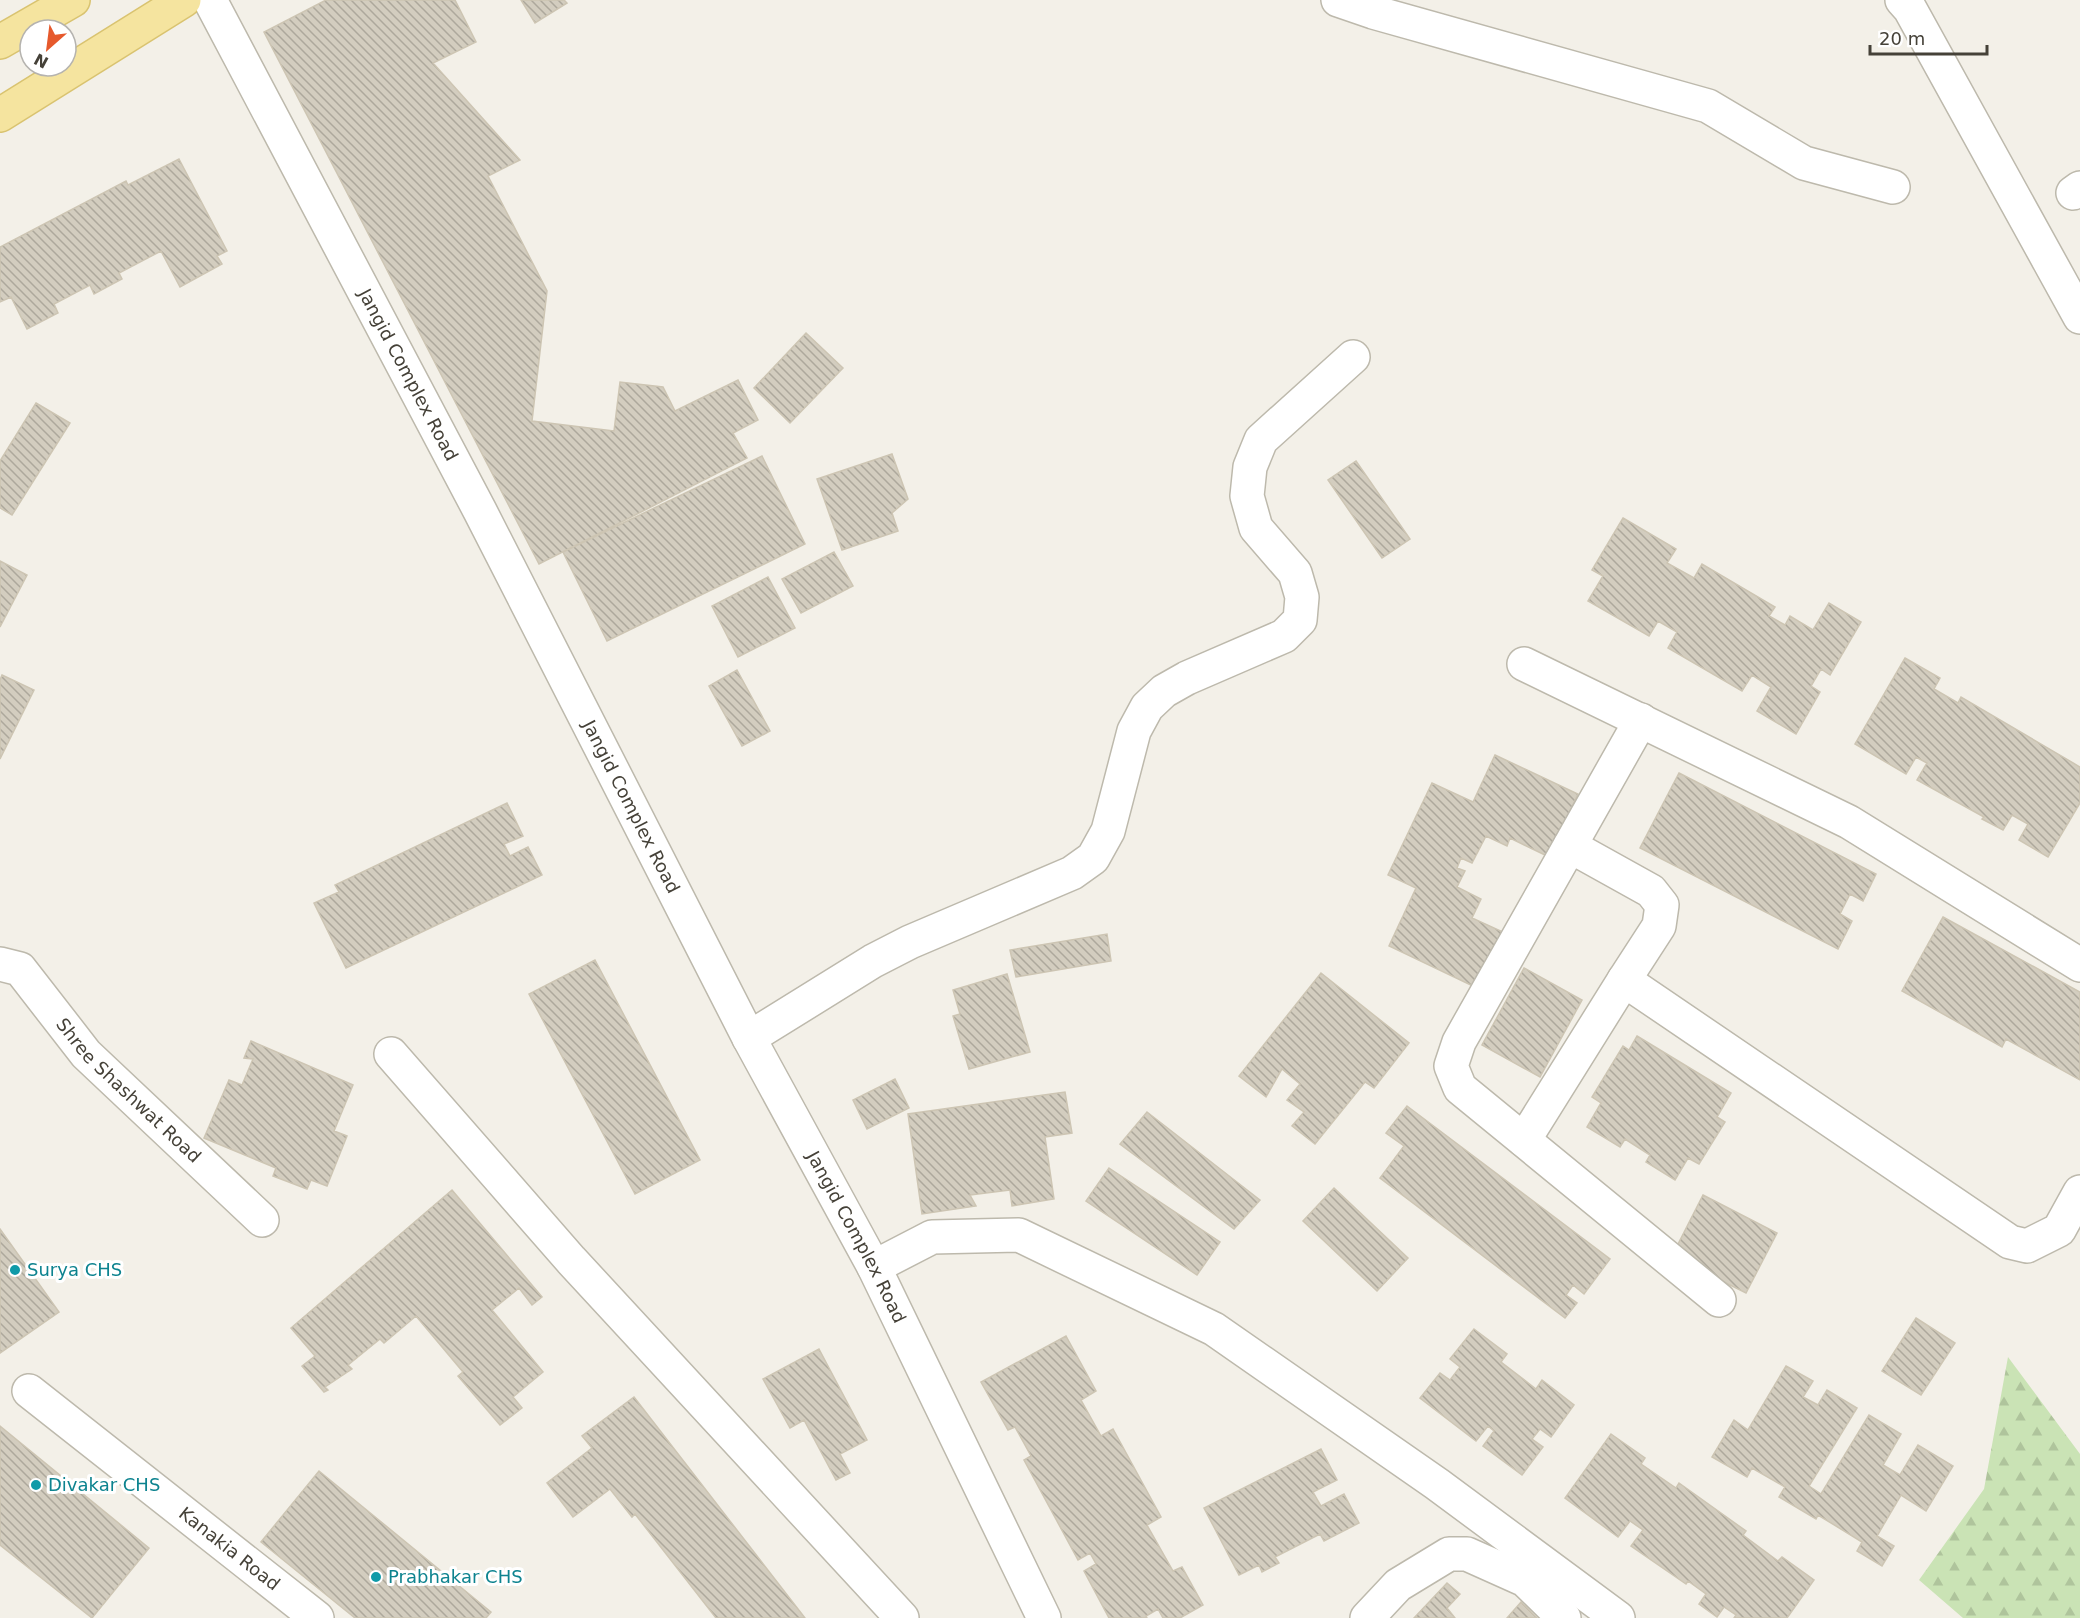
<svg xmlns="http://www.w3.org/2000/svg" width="2080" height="1618" viewBox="0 0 2080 1618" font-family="'DejaVu Sans',sans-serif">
<defs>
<pattern id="forest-firs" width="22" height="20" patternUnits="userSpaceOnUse" patternTransform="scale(1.5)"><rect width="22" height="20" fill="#cae3b5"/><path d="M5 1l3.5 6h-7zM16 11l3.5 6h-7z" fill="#afc49c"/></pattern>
<pattern id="building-back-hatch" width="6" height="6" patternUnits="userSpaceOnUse" patternTransform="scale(1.5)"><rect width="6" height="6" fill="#d3cdbf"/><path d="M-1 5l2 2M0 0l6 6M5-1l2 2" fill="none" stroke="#ada89c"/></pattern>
</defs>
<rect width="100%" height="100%" fill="#f3f0e8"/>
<path fill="url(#forest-firs)" d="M 2008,1357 L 2080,1454 L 2080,1618 L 1963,1618 L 1919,1580 L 1984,1489 Z"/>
<path fill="url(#building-back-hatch)" stroke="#cdc5b3" stroke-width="1.5" d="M 326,0 L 455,0 L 476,42 L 433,63 L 520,160 L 488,176 L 547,291 L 532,421 L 614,431 L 620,382 L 663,387 L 675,411 L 738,380 L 758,420 L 733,433 L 747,458 L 539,564 L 264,32 Z
M 521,0 L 564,0 L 567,3 L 535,23 Z
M 179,159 L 227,251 L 217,256 L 222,264 L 180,287 L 161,251 L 119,273 L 122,279 L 94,294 L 90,285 L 54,304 L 58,313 L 27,329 L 11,297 L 0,302 L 0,247 L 126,181 L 128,185 Z
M 806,333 L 843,368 L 790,423 L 754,388 Z
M 36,403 L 70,423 L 12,515 L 0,508 L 0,461 Z
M 892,454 L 908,499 L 892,513 L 898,531 L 842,550 L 817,479 Z
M 762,456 L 805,544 L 607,641 L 563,552 Z
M 1356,461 L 1410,539 L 1382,558 L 1328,480 Z
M 1623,518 L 1676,549 L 1667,563 L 1694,578 L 1702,564 L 1775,607 L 1769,616 L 1785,625 L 1790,616 L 1813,630 L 1829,603 L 1861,622 L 1830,675 L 1821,669 L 1811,686 L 1820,692 L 1796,734 L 1757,711 L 1771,687 L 1752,675 L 1742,691 L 1668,648 L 1677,632 L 1658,621 L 1649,636 L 1588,601 L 1603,576 L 1592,570 Z
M 834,552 L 853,586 L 801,613 L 782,579 Z
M 0,561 L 27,575 L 0,627 Z
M 768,577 L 795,628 L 738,657 L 712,606 Z
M 1905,658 L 1940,678 L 1934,689 L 1958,703 L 1961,697 L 2080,767 L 2080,803 L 2048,857 L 2019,840 L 2028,824 L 2012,815 L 2003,830 L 1982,819 L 1984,817 L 1917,780 L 1927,763 L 1916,757 L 1906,774 L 1855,744 Z
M 737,670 L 770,731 L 742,746 L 709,686 Z
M 2,675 L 34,690 L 0,759 L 0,680 Z
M 1495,755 L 1578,794 L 1549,857 L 1510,838 L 1507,846 L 1486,836 L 1472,863 L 1461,858 L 1457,868 L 1465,871 L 1457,887 L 1481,899 L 1472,918 L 1503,932 L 1477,988 L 1389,946 L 1416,888 L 1388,875 L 1432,783 L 1473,802 Z
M 1679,773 L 1876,874 L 1863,901 L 1850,894 L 1840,914 L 1852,921 L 1838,949 L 1640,848 Z
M 507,803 L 523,836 L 504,844 L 510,856 L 528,847 L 542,875 L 346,968 L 314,903 L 339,892 L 335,885 Z
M 1943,917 L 2080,992 L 2080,1080 L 2006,1039 L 2002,1047 L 1902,991 Z
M 1107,934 L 1111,961 L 1016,977 L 1010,950 Z
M 595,960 L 700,1160 L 635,1194 L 529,994 Z
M 1524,968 L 1582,1000 L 1540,1077 L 1482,1045 Z
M 1321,973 L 1409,1043 L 1374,1088 L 1365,1082 L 1315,1144 L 1292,1126 L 1304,1112 L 1287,1100 L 1300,1084 L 1282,1069 L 1266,1097 L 1239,1076 Z
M 1007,974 L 1030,1052 L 969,1069 L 953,1016 L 960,1014 L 953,990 Z
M 1637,1036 L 1731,1093 L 1717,1117 L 1725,1122 L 1699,1164 L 1688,1158 L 1675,1180 L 1646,1162 L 1650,1155 L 1625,1139 L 1620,1147 L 1587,1127 L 1601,1103 L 1592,1097 L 1623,1046 L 1629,1050 Z
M 251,1041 L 353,1085 L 334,1131 L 347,1136 L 327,1186 L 311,1180 L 307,1189 L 273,1176 L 276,1168 L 204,1138 L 229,1080 L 242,1085 L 253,1059 L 244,1058 Z
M 895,1079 L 909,1108 L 867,1129 L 853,1100 Z
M 1065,1092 L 1072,1133 L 1045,1137 L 1054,1199 L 1012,1206 L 1010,1190 L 970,1195 L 976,1206 L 922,1214 L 908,1114 Z
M 1407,1106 L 1610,1259 L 1584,1294 L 1573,1285 L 1566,1295 L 1577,1303 L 1565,1318 L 1380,1178 L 1404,1146 L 1386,1133 Z
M 1147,1112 L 1260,1200 L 1234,1229 L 1120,1144 Z
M 1109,1168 L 1220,1242 L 1197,1275 L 1086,1201 Z
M 1334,1188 L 1408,1258 L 1377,1291 L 1303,1221 Z
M 452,1190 L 542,1297 L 532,1305 L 519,1288 L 492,1310 L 543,1372 L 513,1397 L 522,1408 L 500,1425 L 458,1376 L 463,1372 L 416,1316 L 384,1343 L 380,1339 L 348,1365 L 352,1369 L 325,1387 L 328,1390 L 324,1392 L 302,1366 L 315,1356 L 291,1328 Z
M 1703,1195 L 1777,1233 L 1746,1293 L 1672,1256 Z
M 0,1229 L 59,1312 L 0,1353 Z
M 1916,1318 L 1955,1343 L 1921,1395 L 1882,1371 Z
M 1474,1329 L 1507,1354 L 1501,1362 L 1536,1389 L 1542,1380 L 1574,1405 L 1551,1437 L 1540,1429 L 1532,1439 L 1543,1447 L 1522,1475 L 1483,1446 L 1494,1431 L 1488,1426 L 1476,1441 L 1420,1398 L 1440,1373 L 1450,1380 L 1460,1367 L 1450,1359 Z
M 1066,1336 L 1096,1391 L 1081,1400 L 1101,1436 L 1113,1429 L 1161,1517 L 1147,1525 L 1173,1571 L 1182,1567 L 1203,1605 L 1180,1618 L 1163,1618 L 1158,1609 L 1146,1616 L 1147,1618 L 1109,1618 L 1084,1571 L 1096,1564 L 1090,1553 L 1078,1560 L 1024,1460 L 1031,1456 L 1015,1427 L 1008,1430 L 981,1382 Z
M 819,1349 L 867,1440 L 840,1454 L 850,1473 L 836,1480 L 804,1420 L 790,1428 L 763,1379 Z
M 1786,1366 L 1813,1381 L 1803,1397 L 1818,1405 L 1827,1390 L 1857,1408 L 1809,1486 L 1821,1494 L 1869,1415 L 1901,1434 L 1883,1465 L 1900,1475 L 1918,1445 L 1953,1466 L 1926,1511 L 1901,1495 L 1877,1536 L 1894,1546 L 1882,1566 L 1857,1551 L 1862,1542 L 1818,1515 L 1816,1519 L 1779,1497 L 1785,1487 L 1752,1468 L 1747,1477 L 1712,1457 L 1734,1420 L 1748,1430 Z
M 634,1397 L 805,1618 L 716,1618 L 635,1514 L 632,1517 L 610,1489 L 573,1517 L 547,1483 L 592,1448 L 582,1436 Z
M 0,1426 L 149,1548 L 92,1618 L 0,1545 Z
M 1611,1434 L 1645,1458 L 1641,1464 L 1676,1488 L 1679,1483 L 1746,1531 L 1743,1535 L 1778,1561 L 1782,1557 L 1814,1580 L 1787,1618 L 1734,1618 L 1736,1615 L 1724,1607 L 1717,1617 L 1699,1604 L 1706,1594 L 1688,1581 L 1686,1584 L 1631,1546 L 1643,1530 L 1630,1521 L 1618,1537 L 1565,1498 Z
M 1321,1449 L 1337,1480 L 1313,1492 L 1321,1506 L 1344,1494 L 1359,1523 L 1324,1541 L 1320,1534 L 1275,1557 L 1279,1563 L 1262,1572 L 1259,1565 L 1239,1575 L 1204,1508 Z
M 319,1471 L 491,1612 L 486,1618 L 355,1618 L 261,1542 Z
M 1447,1583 L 1460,1594 L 1447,1608 L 1455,1618 L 1414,1618 Z
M 1521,1602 L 1537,1618 L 1507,1618 Z"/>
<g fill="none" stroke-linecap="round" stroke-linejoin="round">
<g stroke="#bdb9ac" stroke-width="36">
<g id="minor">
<path id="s1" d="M 210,0 L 480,511 L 749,1038 L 874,1267 L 1044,1618"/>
<path d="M 1338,0 L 1373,12 L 1708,106 L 1804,163 L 1893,187"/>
<path d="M 1902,0 L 1910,9 L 2080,317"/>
<path d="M 2073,193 L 2080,188"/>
<path d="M 1524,664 L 1849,822 L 2080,965"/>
<path d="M 1641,720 L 1459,1042 L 1451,1066 L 1460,1088 L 1719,1300"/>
<path d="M 1570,846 L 1651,891 L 1662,905 L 1659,926 L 1624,980"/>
<path id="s2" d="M 0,964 L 20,969 L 86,1054 L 262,1220"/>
<path d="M 749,1038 L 873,961 L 910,942 L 1072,873 L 1093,858 L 1108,831 L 1134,731 L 1147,707 L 1164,691 L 1187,678 L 1284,636 L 1300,620 L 1302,597 L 1295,573 L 1256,528 L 1247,496 L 1250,467 L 1261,440 L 1353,357"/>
<path d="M 391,1054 L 571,1260 L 902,1618"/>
<path d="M 1524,1140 L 1624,980 L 2010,1242 L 2027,1246 L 2059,1230 L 2080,1192"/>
<path d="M 874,1267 L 932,1237 L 1019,1235 L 1214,1329 L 1437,1484 L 1618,1618"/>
<path id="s3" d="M 29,1391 L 317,1618"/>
<path d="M 1367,1618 L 1398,1585 L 1449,1554 L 1467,1554 L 1525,1580 L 1564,1618"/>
</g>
</g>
<g stroke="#d9c370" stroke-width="36">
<path id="major" d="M 0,42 L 73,0
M 0,115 L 184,0"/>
</g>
<use href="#minor" stroke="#fff" stroke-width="33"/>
<use href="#major" stroke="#f5e49f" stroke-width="33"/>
</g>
<g fill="#0f9aa8" stroke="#fff" stroke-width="2">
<circle cx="15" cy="1270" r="6"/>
<circle cx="36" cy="1485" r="6"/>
<circle cx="376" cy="1577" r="6"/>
</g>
<g text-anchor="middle" stroke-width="6" stroke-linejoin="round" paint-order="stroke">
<g font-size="18" fill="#454138" stroke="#fff">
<text dy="6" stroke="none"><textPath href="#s1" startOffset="424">Jangid Complex Road</textPath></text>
<text dy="6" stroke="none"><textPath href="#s1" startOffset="910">Jangid Complex Road</textPath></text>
<text dy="6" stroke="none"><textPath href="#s2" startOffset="184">Shree Shashwat Road</textPath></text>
<text dy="6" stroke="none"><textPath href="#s1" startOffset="1396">Jangid Complex Road</textPath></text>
<text dy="6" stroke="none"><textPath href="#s3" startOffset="255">Kanakia Road</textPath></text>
</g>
<g font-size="18" fill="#0d838f" stroke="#fff" text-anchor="start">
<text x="27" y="1276">Surya CHS</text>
<text x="48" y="1491">Divakar CHS</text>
<text x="388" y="1583">Prabhakar CHS</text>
</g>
</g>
<g transform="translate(48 48) rotate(208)"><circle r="28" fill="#ffffff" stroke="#b5b3af" stroke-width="1.5"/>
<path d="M0-4.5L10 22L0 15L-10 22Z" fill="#e6592c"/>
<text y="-9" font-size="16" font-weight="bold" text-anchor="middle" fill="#454138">N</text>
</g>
<path d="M1870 45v9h117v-9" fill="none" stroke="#454138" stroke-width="3"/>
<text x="1879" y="45" font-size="18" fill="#454138" stroke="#ffffff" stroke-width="4.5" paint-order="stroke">20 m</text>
</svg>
